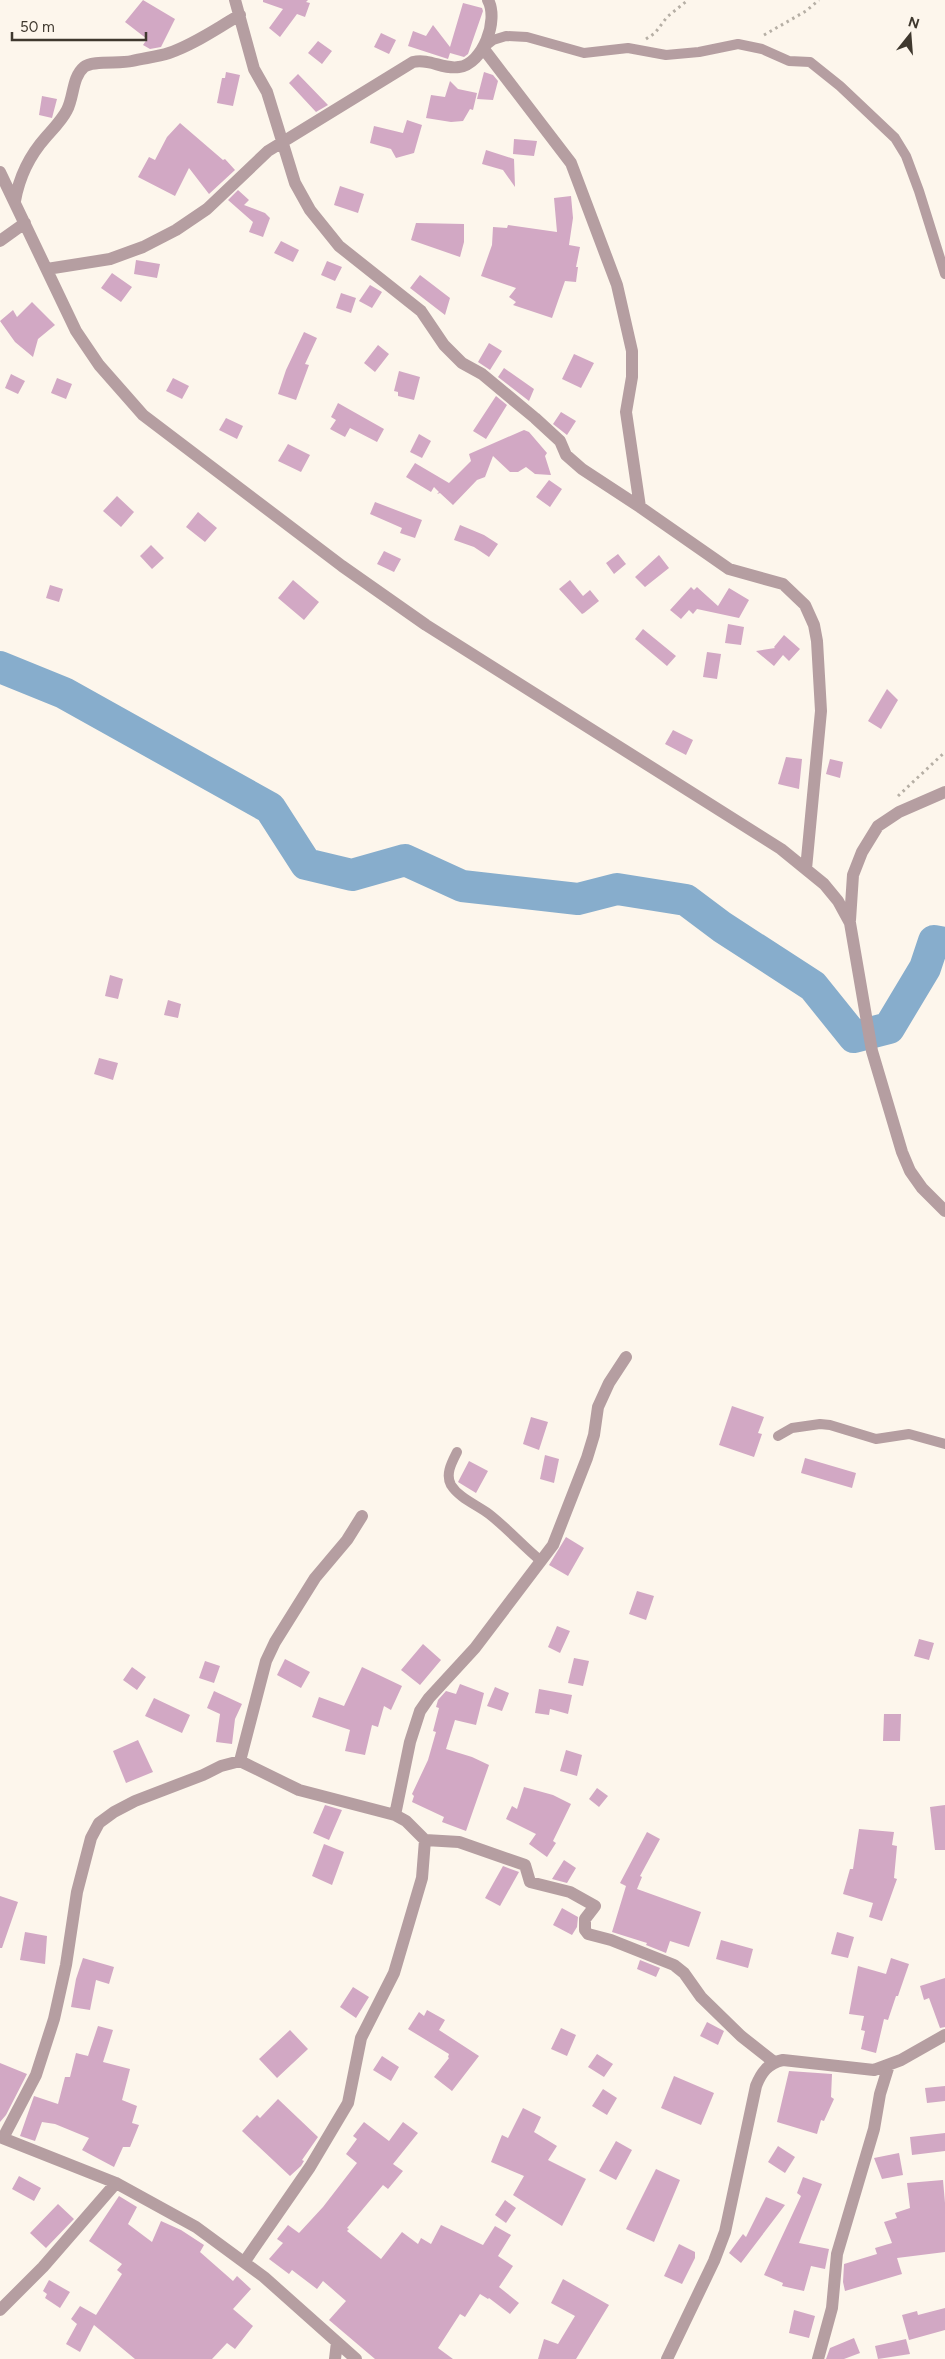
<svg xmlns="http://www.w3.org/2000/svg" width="945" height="2359" viewBox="0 0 945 2359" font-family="Figtree,sans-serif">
<rect width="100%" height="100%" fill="#fdf6ec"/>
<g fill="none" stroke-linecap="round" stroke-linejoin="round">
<path stroke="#87adcc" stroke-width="32" d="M 0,667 L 64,693 L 270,808 L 306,864 L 352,875 L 405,860 L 462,886 L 578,899 L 617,889 L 686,900 L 722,927 L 813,986 L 854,1037 L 889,1028 L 925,968 L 934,941 L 945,943"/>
</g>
<path fill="#d2a8c4" d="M 143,0 L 175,19 L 161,47 L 150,49 L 143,45 L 147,39 L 125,22 Z
M 263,0 L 308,0 L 306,2 L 310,3 L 305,17 L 297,14 L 280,37 L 269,28 L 283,9 L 263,2 Z
M 463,3 L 482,8 L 483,11 L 468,54 L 464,57 L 450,53 L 448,59 L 408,46 L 413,31 L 426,36 L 433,25 L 450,47 Z
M 381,33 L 396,40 L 389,54 L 374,47 Z
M 318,41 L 332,51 L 322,64 L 308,53 Z
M 226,72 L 240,75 L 233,106 L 217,103 L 222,78 L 225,78 Z
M 484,72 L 493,75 L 498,81 L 493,100 L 477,99 Z
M 298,74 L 328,105 L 316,112 L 289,83 Z
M 450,81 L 458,89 L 477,93 L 473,110 L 470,109 L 463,121 L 451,122 L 426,118 L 431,95 L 445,97 Z
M 42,96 L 57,99 L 52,118 L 39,115 Z
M 407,120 L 422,125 L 414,153 L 396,158 L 391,149 L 370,143 L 374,126 L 403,133 Z
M 180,123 L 223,160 L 225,159 L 235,170 L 209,194 L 189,168 L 175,196 L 138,177 L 149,157 L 155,160 L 167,137 Z
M 514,139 L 537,141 L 534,156 L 513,154 Z
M 486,150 L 514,159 L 515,187 L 503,170 L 482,164 Z
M 340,186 L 364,194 L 358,213 L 334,205 Z
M 238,190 L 249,200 L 244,205 L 265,213 L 270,218 L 263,237 L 249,232 L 253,222 L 228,200 Z
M 571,196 L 573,218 L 569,245 L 580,247 L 576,267 L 578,267 L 576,282 L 565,281 L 552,318 L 513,305 L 516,302 L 509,297 L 516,288 L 481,276 L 492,245 L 493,227 L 507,228 L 508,225 L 557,232 L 554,198 Z
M 416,223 L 464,224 L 464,242 L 460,257 L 411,240 Z
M 281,241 L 299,250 L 293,262 L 274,253 Z
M 136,260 L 160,264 L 157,278 L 134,274 Z
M 327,261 L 342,267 L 335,281 L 321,275 Z
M 112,273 L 132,287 L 121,302 L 101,288 Z
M 420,275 L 450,298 L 445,315 L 410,288 Z
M 370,285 L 382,292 L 372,308 L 359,301 Z
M 341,293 L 356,298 L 351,313 L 336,308 Z
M 32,302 L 55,325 L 38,339 L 33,357 L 15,342 L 0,321 L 13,310 L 17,317 Z
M 304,332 L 317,338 L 305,364 L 309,365 L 296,400 L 278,394 L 286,370 Z
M 489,343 L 502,351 L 490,370 L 478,362 Z
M 378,345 L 389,354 L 375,372 L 364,363 Z
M 574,354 L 594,363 L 581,388 L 562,379 Z
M 504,368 L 534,389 L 529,401 L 498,377 Z
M 399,371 L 420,377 L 414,400 L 398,396 L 398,392 L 394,391 Z
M 11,374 L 25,381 L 18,394 L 5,388 Z
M 57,378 L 72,384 L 66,399 L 51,393 Z
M 173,378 L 189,386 L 182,399 L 166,391 Z
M 496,396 L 507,405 L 486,439 L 473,431 Z
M 338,403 L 384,429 L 377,442 L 350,428 L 345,437 L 330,429 L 336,420 L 331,417 Z
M 561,412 L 576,421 L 567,435 L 553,424 Z
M 226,418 L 243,426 L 237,439 L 219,430 Z
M 524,430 L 529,432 L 547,453 L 545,456 L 551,475 L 535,474 L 526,467 L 518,472 L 510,472 L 493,456 L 485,477 L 477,480 L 453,505 L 440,493 L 437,494 L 439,492 L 434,487 L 431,492 L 406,477 L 415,463 L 449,483 L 471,461 L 469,454 Z
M 419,434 L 431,441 L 422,458 L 410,452 Z
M 288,444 L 310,455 L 301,472 L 278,461 Z
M 549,480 L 562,489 L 550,507 L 536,497 Z
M 117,496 L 134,512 L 121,527 L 103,511 Z
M 375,502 L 422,520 L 415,538 L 400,533 L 402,528 L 370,514 Z
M 198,512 L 217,528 L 205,542 L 186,527 Z
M 460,525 L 484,535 L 498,544 L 489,557 L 474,547 L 454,540 Z
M 151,545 L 164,558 L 152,569 L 140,556 Z
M 384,551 L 401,559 L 394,572 L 377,564 Z
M 618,554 L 626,564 L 614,574 L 606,563 Z
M 659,555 L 669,568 L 645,587 L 635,577 Z
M 293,580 L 319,602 L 304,620 L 278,598 Z
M 570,580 L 583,596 L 590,590 L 599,601 L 584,613 L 582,614 L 559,589 Z
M 50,585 L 63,589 L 59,602 L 46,598 Z
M 691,587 L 694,590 L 697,587 L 718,606 L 729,588 L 749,600 L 739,618 L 697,609 L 693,614 L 689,610 L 681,619 L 670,610 Z
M 728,624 L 744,627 L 741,645 L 725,643 Z
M 643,629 L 676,656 L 667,666 L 635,639 Z
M 784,635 L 800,649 L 789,661 L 783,655 L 774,666 L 756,651 L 775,648 L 774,647 Z
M 707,652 L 721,654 L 717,679 L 703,677 Z
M 887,689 L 898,700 L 881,729 L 868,721 Z
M 673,730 L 693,740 L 686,755 L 665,744 Z
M 786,757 L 802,759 L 799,789 L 778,784 Z
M 830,759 L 843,762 L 840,778 L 826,774 Z
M 110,975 L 123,979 L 118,999 L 105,996 Z
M 168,1000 L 181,1004 L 178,1018 L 164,1015 Z
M 99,1058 L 118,1063 L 113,1080 L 94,1074 Z
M 732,1406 L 764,1417 L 758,1433 L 762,1434 L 754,1457 L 719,1445 Z
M 531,1417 L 548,1422 L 539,1450 L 523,1444 Z
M 545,1455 L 559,1459 L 554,1483 L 540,1479 Z
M 805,1458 L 856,1473 L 852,1488 L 801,1473 Z
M 469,1461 L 488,1471 L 476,1493 L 458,1482 Z
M 566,1537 L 584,1548 L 568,1576 L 549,1565 Z
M 637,1591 L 654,1596 L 646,1620 L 629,1614 Z
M 557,1626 L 570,1631 L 560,1653 L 548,1647 Z
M 919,1639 L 934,1643 L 929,1660 L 914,1656 Z
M 423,1644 L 441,1660 L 420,1685 L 401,1670 Z
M 574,1658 L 589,1661 L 583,1686 L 568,1683 Z
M 285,1659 L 310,1672 L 301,1688 L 277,1675 Z
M 205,1661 L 220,1666 L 214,1683 L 199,1678 Z
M 132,1667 L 146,1677 L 137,1690 L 123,1680 Z
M 362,1667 L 402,1686 L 391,1710 L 384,1706 L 378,1727 L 372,1725 L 365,1755 L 345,1751 L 350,1730 L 312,1717 L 319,1697 L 344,1706 Z
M 460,1684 L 484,1693 L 476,1725 L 455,1720 L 446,1749 L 472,1757 L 489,1765 L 466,1831 L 442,1822 L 444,1817 L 412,1802 L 414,1796 L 412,1794 L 428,1760 L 436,1732 L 433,1731 L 439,1708 L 436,1707 L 438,1700 L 446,1691 L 456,1694 Z
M 495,1687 L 509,1693 L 502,1711 L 487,1706 Z
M 539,1689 L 572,1695 L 568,1714 L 550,1709 L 549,1715 L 535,1713 Z
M 214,1691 L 242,1704 L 235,1719 L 232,1744 L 216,1742 L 220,1714 L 207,1708 Z
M 154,1698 L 190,1715 L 182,1733 L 145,1716 Z
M 884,1714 L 901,1714 L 900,1741 L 883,1741 Z
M 138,1740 L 153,1772 L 126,1783 L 113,1751 Z
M 566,1750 L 582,1755 L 577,1776 L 560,1771 Z
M 524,1787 L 553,1795 L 571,1804 L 553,1841 L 556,1843 L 547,1857 L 529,1844 L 536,1834 L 506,1819 L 512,1806 L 517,1809 Z
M 597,1788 L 608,1796 L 599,1807 L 589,1799 Z
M 325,1805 L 342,1810 L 329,1840 L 313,1833 Z
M 945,1805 L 945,1850 L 935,1850 L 930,1807 Z
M 859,1829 L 894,1832 L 892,1845 L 897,1846 L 894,1878 L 897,1879 L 882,1921 L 869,1917 L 873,1903 L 843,1894 L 850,1869 L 853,1869 Z
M 647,1832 L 660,1839 L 640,1876 L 642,1877 L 637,1889 L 701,1912 L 689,1947 L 670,1941 L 666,1953 L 646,1945 L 647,1943 L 612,1932 L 626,1886 L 620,1883 Z
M 324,1844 L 344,1852 L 332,1885 L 312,1876 Z
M 564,1860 L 576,1868 L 567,1883 L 552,1879 Z
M 503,1866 L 519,1872 L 500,1906 L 485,1898 Z
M 0,1896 L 18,1902 L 2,1948 L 0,1948 Z
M 562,1908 L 578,1917 L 577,1927 L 572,1935 L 553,1925 Z
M 25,1932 L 47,1936 L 45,1964 L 20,1960 Z
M 837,1932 L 854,1937 L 848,1958 L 831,1954 Z
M 721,1940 L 753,1949 L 748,1968 L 716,1959 Z
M 83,1958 L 114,1967 L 109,1984 L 96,1980 L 90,2010 L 71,2007 L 76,1979 Z
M 891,1958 L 909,1964 L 898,1996 L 896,1996 L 888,2020 L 884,2019 L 876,2053 L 861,2049 L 865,2031 L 861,2030 L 864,2016 L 849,2014 L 858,1966 L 886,1974 Z
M 640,1960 L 660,1968 L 656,1977 L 637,1969 Z
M 945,1978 L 945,2027 L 940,2028 L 929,1998 L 924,2000 L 920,1986 Z
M 353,1987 L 369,1997 L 356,2018 L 340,2007 Z
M 427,2010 L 445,2020 L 439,2030 L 479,2056 L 452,2091 L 434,2077 L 449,2058 L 448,2057 L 449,2054 L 408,2029 L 419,2012 L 424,2016 Z
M 707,2022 L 724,2031 L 718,2045 L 700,2036 Z
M 98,2026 L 113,2030 L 103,2062 L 130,2069 L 122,2100 L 137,2106 L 132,2123 L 139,2125 L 130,2147 L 123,2147 L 114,2167 L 82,2150 L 89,2138 L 55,2124 L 42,2122 L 35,2141 L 20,2136 L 34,2096 L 58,2104 L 65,2077 L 70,2077 L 76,2053 L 88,2056 Z
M 561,2028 L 576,2035 L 567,2056 L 551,2049 Z
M 290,2030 L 308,2049 L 277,2078 L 259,2059 Z
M 597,2054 L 613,2064 L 604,2077 L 588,2067 Z
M 382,2056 L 399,2067 L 391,2081 L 373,2070 Z
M 0,2063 L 27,2074 L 6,2115 L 0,2122 Z
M 789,2071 L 832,2074 L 831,2097 L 834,2099 L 824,2121 L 821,2120 L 817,2134 L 777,2122 Z
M 674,2076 L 714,2093 L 701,2125 L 661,2108 Z
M 945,2086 L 945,2101 L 927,2103 L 925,2088 Z
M 603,2089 L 617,2098 L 607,2115 L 592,2106 Z
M 278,2099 L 318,2137 L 302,2160 L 304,2161 L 301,2166 L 290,2176 L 242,2131 L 257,2115 L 260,2118 Z
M 523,2108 L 541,2117 L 534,2132 L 557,2146 L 548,2160 L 586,2179 L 562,2226 L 513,2195 L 524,2176 L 491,2162 L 502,2135 L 508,2138 Z
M 364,2122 L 389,2141 L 403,2122 L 418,2133 L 393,2164 L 403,2171 L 388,2189 L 383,2185 L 347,2228 L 349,2229 L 347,2231 L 381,2259 L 402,2232 L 418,2244 L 421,2238 L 431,2244 L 441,2225 L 483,2245 L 495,2226 L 511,2235 L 498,2256 L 513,2266 L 499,2287 L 519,2303 L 510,2314 L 489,2298 L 488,2299 L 480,2294 L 465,2317 L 460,2314 L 438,2348 L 453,2359 L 375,2359 L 329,2320 L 346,2301 L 323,2281 L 317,2289 L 292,2270 L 289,2274 L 269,2259 L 283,2243 L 277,2239 L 288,2225 L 299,2233 L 323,2207 L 357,2163 L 346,2154 L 357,2139 L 353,2136 Z
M 945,2133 L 945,2151 L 912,2155 L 910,2137 Z
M 616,2141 L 632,2150 L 616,2180 L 599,2171 Z
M 778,2146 L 795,2157 L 785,2173 L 768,2162 Z
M 899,2153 L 903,2175 L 882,2179 L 874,2158 Z
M 656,2169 L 680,2180 L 654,2242 L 626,2229 Z
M 19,2176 L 41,2188 L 34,2201 L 12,2189 Z
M 803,2177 L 822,2184 L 799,2243 L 829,2249 L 825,2269 L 811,2266 L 804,2291 L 782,2286 L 783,2283 L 764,2275 L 801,2196 L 797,2193 Z
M 943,2180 L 945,2203 L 945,2252 L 897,2258 L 902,2274 L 845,2291 L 843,2282 L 844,2264 L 877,2254 L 875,2248 L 892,2243 L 884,2222 L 897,2218 L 895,2213 L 910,2208 L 907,2183 Z
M 119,2196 L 137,2207 L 128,2224 L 152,2242 L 161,2221 L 181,2230 L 204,2245 L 200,2252 L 233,2281 L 237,2276 L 251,2289 L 233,2309 L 253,2326 L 235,2349 L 227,2343 L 212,2359 L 135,2359 L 94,2325 L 80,2352 L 66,2344 L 77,2324 L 71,2319 L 80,2306 L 96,2315 L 122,2274 L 117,2270 L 122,2264 L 89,2241 Z
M 766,2197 L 785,2205 L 741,2263 L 729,2253 L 743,2234 L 746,2237 Z
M 505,2200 L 516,2208 L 506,2223 L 495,2215 Z
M 58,2204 L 74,2219 L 46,2248 L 30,2233 Z
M 679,2244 L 695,2252 L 695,2258 L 682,2284 L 664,2276 Z
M 563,2279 L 609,2305 L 576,2359 L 538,2359 L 544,2339 L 558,2344 L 575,2316 L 551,2303 Z
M 49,2280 L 70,2292 L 60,2308 L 45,2298 L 47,2294 L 43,2291 Z
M 945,2308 L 945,2330 L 909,2340 L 902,2315 L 917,2311 L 918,2315 Z
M 794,2310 L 815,2316 L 809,2338 L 789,2333 Z
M 854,2338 L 860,2353 L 844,2359 L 826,2359 L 830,2348 Z
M 906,2339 L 910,2354 L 878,2359 L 875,2346 Z"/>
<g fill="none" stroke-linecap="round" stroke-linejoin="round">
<path stroke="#b6afa5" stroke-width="3" stroke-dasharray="2.5 4" stroke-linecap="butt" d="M 764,35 L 806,11 L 819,0
M 646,39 L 655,33 L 667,17 L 688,0
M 898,796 L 945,752"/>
<path stroke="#b59ea1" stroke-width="10" d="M 484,47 L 493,40 L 506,36 L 527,37 L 584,53 L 628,48 L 666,55 L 699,52 L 738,44 L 762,49 L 789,61 L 810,62 L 840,86 L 895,138 L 906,156 L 919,191 L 945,274
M 778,1436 L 792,1428 L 820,1424 L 830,1425 L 876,1439 L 909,1434 L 945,1444
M 457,1452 C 452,1462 445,1474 451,1485 C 459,1498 477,1505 489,1514 C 507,1528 523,1546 541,1561"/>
<path stroke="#b59ea1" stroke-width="12" d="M 235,0 L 254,69 L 267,92 L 295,183 L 310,210 L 339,246 L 421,311 L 444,345 L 462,363 L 482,374 L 535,418 L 560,441 L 566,455 L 582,469 L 640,507 L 729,569 L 783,584 L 805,605 L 814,625 L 817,641 L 821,711 L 806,869
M 483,48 L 571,163 L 617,285 L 632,351 L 632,377 L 626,412 L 640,507
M 0,172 L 76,331 L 99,365 L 143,415 L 342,566 L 426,625 L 781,849 L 824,884 L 838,901 L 850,923 L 872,1051 L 902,1152 L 910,1171 L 922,1188 L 945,1211
M 15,201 C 19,178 30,155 46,137 C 54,128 62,120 67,110 C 74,97 72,77 84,67 C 92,60 120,64 132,61 C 144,58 157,57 169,53 C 195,44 217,28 240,15
M 0,241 L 25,223
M 47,269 L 110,259 L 143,247 L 176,230 L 207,209 L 268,151 L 413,62 C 430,58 443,70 459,67 C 483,64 499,20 488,0
M 850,920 L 853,875 L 862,852 L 878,826 L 899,812 L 945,792
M 240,1761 L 266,1661 L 275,1642 L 315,1578 L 347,1540 L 362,1516
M 395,1815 L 410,1742 L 420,1711 L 429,1698 L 475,1648 L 553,1545 L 587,1458 L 594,1435 L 598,1407 L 609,1383 L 626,1357
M 0,2137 L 116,2183 L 196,2227 L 264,2277 L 356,2359
M 3,2138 L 36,2075 L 54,2019 L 66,1965 L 77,1892 L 91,1838 L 99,1823 L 114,1812 L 135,1801 L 203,1775 L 221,1766 L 240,1761 L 299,1790 L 395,1815 L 406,1821 L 425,1840 L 459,1842 L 525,1865 L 530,1882 L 570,1892 L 595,1906 L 585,1919 L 585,1930 L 588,1934 L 611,1940 L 674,1965 L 684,1973 L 701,1997 L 741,2036 L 774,2062
M 245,2261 L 310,2167 L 348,2103 L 361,2038 L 394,1973 L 422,1878 L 425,1840
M 0,2310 L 43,2267 L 116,2183
M 335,2359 L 337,2342
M 667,2359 L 714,2261 L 725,2232 L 756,2086 C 761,2073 768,2063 783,2060 L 874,2070 L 901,2060 L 945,2035
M 818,2359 L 832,2308 L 837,2254 L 874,2129 L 880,2094 L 889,2065"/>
</g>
<g transform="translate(910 35) rotate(17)" stroke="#fdf6ec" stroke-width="4" paint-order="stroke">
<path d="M0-4L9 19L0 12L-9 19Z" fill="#3f382e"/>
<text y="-8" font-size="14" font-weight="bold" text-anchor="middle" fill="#3f382e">N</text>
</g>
<path d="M12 32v8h134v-8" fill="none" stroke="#3f382e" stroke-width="2.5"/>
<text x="20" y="32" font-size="15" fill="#3f382e" stroke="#fdf6ec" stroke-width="4" paint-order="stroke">50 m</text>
</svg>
